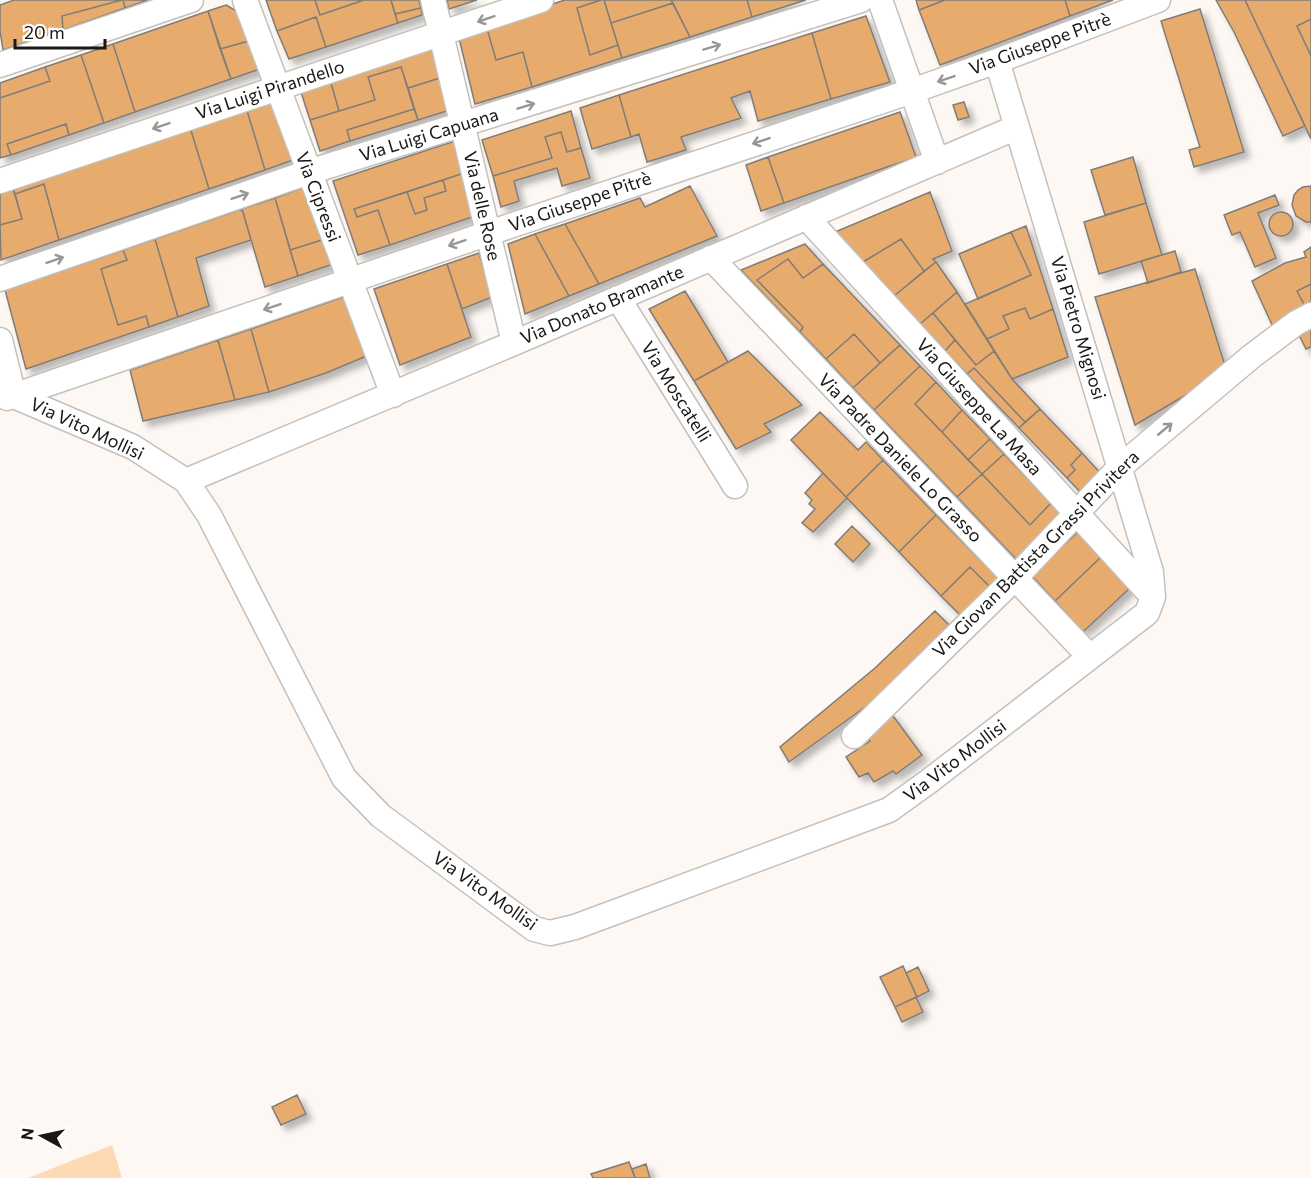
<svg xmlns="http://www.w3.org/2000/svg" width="1311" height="1178" viewBox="0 0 1311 1178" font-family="Commissioner,sans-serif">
<defs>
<filter id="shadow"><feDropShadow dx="5.5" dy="5.5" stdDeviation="3" flood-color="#0004"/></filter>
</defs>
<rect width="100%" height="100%" fill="#fdf8f4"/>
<path fill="#fdd9b4" d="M 112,1145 L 122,1178 L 28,1178 Z"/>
<path fill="#e7ac6d" stroke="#807c78" stroke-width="1.5" filter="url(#shadow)" d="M 14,0 L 122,0 L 62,16 L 63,30 L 3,50 L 0,31 L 0,5 Z
M 122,0 L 123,0 L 125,8 L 63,30 L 62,16 Z
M 123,0 L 148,0 L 125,8 Z
M 266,0 L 315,0 L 320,15 L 364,0 L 391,0 L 398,23 L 326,47 L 316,17 L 277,31 Z
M 315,0 L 364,0 L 320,15 Z
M 391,0 L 419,0 L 421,8 L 395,14 Z
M 447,0 L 477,0 L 449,9 Z
M 565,0 L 601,0 L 577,8 L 590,55 L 618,45 L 622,58 L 532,87 L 523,52 L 496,60 L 486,25 Z
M 601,0 L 604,0 L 618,45 L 590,55 L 577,8 Z
M 604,0 L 671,0 L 673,3 L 611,23 Z
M 671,0 L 747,0 L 752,17 L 690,37 Z
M 747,0 L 806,0 L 752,17 Z
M 916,0 L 945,0 L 919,10 Z
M 945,0 L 1065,0 L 1070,16 L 940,65 L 919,10 Z
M 1065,0 L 1113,0 L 1070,16 Z
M 1216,0 L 1245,0 L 1305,126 L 1283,136 L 1234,32 Z
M 1245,0 L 1311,0 L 1311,19 L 1297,26 L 1311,56 L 1311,139 Z
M 673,3 L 690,37 L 622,58 L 611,23 Z
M 226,5 L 238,12 L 249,41 L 220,49 L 208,11 Z
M 421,8 L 422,15 L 398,23 L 395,14 Z
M 1200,9 L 1244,152 L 1194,167 L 1189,150 L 1200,147 L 1161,21 Z
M 208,11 L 231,79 L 135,112 L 113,44 Z
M 866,16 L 890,82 L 831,99 L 812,33 Z
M 316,17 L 326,47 L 289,59 L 277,31 Z
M 1311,19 L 1311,56 L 1297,26 Z
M 486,25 L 496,60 L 523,52 L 532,87 L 475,104 L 458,34 Z
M 812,33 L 831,99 L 758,121 L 750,91 L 731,98 L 741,118 L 681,137 L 686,150 L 647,162 L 639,134 L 631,137 L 619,95 Z
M 249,41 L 260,69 L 231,79 L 220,49 Z
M 113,44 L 135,112 L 104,123 L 81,55 Z
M 430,44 L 440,78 L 408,88 L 401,67 L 368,77 L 375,100 L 339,111 L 329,76 Z
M 81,55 L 104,123 L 69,135 L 66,124 L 7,144 L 11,155 L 0,158 L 0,98 L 50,81 L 45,67 Z
M 45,67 L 50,81 L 0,98 L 0,83 Z
M 401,67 L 414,109 L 347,130 L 350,141 L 320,151 L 310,120 L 375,100 L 368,77 Z
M 329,76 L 339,111 L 310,120 L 299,86 Z
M 440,78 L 450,110 L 418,120 L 408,88 Z
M 619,95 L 631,137 L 592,149 L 580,108 Z
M 964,102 L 969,117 L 958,120 L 953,105 Z
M 273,103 L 293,160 L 265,170 L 245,104 Z
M 245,104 L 265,170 L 209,189 L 189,124 Z
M 414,109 L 418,120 L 350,141 L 347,130 Z
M 571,111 L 581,148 L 567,152 L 561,132 L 545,137 L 552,158 L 493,176 L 482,140 Z
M 900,112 L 916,157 L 784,203 L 768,157 Z
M 66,124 L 69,135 L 11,155 L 7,144 Z
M 189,124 L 209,189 L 59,240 L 44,184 L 15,194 L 12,185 Z
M 561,132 L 567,152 L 581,148 L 590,178 L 562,186 L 557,168 L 514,181 L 519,201 L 501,207 L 493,176 L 552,158 L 545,137 Z
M 455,141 L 464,173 L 354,209 L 357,217 L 378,210 L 390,245 L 358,255 L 333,181 Z
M 768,157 L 784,203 L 761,211 L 746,165 Z
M 1133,157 L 1146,203 L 1105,215 L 1091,170 Z
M 464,173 L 475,216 L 390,245 L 378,210 L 357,217 L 354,209 L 407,192 L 415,214 L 427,210 L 424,198 L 446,191 L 443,180 Z
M 443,180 L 446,191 L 424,198 L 427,210 L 415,214 L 407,192 Z
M 44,184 L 59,240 L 1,260 L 0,225 L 22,219 L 15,194 Z
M 12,185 L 22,219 L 0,225 L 0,189 Z
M 307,186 L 325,239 L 290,250 L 275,198 Z
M 690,186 L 717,236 L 599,284 L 565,224 L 640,198 L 645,207 Z
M 1311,186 L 1311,222 L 1306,222 L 1296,216 L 1292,205 L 1294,195 L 1298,190 L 1303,187 Z
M 930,192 L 952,251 L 933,259 L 936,262 L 924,271 L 901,239 L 863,262 L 835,232 Z
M 1275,195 L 1279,205 L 1258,213 L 1276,258 L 1255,267 L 1240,232 L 1232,235 L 1224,215 Z
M 275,198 L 298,276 L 265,287 L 242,209 Z
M 1146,203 L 1162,255 L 1099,274 L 1084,222 Z
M 242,209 L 251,240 L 196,258 L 209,306 L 178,317 L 155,239 Z
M1269 224a12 12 0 1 1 24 0a12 12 0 1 1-24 0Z
M 565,224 L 599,284 L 569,296 L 535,234 Z
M 1026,226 L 1053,309 L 1030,319 L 1025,308 L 1003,316 L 1009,329 L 987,339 L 965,304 L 1031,275 L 1011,232 Z
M 1011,232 L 1031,275 L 978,299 L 959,254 Z
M 535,234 L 569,296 L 525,314 L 508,244 Z
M 155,239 L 178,317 L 149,327 L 146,316 L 118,325 L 101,269 L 127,260 L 123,250 Z
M 325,239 L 333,264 L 298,276 L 290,250 Z
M 901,239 L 924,271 L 894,296 L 863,262 Z
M 805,244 L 823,264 L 803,278 L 788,259 L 757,280 L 803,327 L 800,332 L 741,270 Z
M 1311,247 L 1311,284 L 1297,291 L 1306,308 L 1273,327 L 1252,281 L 1285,263 L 1306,257 L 1304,252 Z
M 123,250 L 127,260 L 101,269 L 118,325 L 146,316 L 149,327 L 26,369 L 5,290 Z
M 1175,251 L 1181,272 L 1148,283 L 1141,261 Z
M 479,253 L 492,297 L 462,309 L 447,264 Z
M 788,259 L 803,278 L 823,264 L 900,345 L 880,363 L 854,334 L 826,359 L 800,332 L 803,327 L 757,280 Z
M 936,262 L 957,292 L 920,324 L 894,296 Z
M 447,264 L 471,337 L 400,365 L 374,289 Z
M 1195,269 L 1226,369 L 1211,380 L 1135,425 L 1095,297 Z
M 1311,284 L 1311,305 L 1306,308 L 1297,291 Z
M 685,291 L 728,362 L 694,381 L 649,309 Z
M 957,292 L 994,351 L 976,365 L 933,313 Z
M 346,296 L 369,355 L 326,373 L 269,392 L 251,329 Z
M 1025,308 L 1030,319 L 1053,309 L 1068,357 L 1012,379 L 987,339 L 1009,329 L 1003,316 Z
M 933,313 L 955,340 L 945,351 L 920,324 Z
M 1311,324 L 1311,347 L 1306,349 L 1297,331 Z
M 251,329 L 269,392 L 235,400 L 218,340 Z
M 854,334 L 880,363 L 853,388 L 826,359 Z
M 218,340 L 235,400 L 143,421 L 130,370 Z
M 955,340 L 976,365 L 994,351 L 1012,379 L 1040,409 L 1025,422 L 974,368 L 967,374 L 945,351 Z
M 900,345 L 920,366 L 874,410 L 853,388 Z
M 748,351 L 802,405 L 764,424 L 771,432 L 736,449 L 694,381 Z
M 920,366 L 936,382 L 915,404 L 982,474 L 957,497 L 874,410 Z
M 974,368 L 1025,422 L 1019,428 L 967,374 Z
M 936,382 L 962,410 L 942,432 L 915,404 Z
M 1040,409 L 1082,453 L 1071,465 L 1075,470 L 1067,478 L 1019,428 Z
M 962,410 L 990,439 L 968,460 L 942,432 Z
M 820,412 L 858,450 L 866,442 L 883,460 L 846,497 L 791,440 Z
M 990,439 L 1004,454 L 982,474 L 968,460 Z
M 1082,453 L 1104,477 L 1084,496 L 1067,478 L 1075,470 L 1071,465 Z
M 1004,454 L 1051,503 L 1030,525 L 982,474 Z
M 883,460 L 936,515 L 899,552 L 846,497 Z
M 823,473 L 847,498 L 813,532 L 802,523 L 815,509 L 809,504 L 812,500 L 805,493 Z
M 982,474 L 1030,525 L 1051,503 L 1064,517 L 1018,561 L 957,497 Z
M 936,515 L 999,579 L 990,587 L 970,567 L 941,596 L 899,552 Z
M 852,526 L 870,544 L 853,562 L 835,544 Z
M 1078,532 L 1101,557 L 1055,601 L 1031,575 Z
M 1101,557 L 1130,588 L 1083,632 L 1055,601 Z
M 970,567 L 990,587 L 961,616 L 941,596 Z
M 935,611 L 950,626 L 879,697 L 789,762 L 780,747 L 875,668 Z
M 891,713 L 922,755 L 896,774 L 893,771 L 874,782 L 868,773 L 859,777 L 846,757 L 870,741 L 864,731 Z
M 903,966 L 917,997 L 895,1007 L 880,977 Z
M 918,967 L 929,991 L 917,997 L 906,973 Z
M 916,997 L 923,1012 L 902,1022 L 895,1007 Z
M 297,1095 L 306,1114 L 281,1125 L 272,1107 Z
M 629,1162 L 635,1178 L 593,1178 L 591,1174 Z
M 646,1164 L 650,1178 L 635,1178 L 632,1169 Z"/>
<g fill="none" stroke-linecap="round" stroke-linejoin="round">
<g stroke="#c4c0bc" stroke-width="27">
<path id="minor" d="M 245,0 L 393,395
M 433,0 L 514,343
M 880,0 L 937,162
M 0,65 L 191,0
M 0,181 L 541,0
M 806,217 L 1153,597
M 711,258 L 1090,657
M 0,279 L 309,172 L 861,0
M 618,298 L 735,486
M 0,340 L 14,396 L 133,447 L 186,481 L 209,515 L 344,778 L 381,816 L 534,929 L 550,933 L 575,927 L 889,810 L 928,782 L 1147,613 L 1153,597 L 1151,572 L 997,61
M 7,398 L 489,233 L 912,91 L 997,61 L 1158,0
M 186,481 L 514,343 L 1017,127
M 854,736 L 1015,578 L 1120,467 L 1252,356 L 1296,323 L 1311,315"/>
</g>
<use href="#minor" stroke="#fff" stroke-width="24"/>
</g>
<defs><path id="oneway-shaft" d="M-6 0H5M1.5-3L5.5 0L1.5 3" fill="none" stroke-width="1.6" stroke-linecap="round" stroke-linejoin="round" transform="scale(1.5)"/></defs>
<g stroke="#989796">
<use href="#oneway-shaft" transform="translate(486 19) rotate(161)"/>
<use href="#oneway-shaft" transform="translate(712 47) rotate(-17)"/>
<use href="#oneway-shaft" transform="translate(946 79) rotate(161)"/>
<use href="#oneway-shaft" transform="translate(526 106) rotate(-17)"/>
<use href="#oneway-shaft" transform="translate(161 126) rotate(161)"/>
<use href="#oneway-shaft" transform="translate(761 141) rotate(161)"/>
<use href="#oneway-shaft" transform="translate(240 196) rotate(-19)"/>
<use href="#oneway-shaft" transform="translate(457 243) rotate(161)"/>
<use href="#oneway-shaft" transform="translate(55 260) rotate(-19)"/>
<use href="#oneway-shaft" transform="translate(272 307) rotate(161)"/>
<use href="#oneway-shaft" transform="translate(1165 429) rotate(-40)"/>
</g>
<g text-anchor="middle" stroke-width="5" stroke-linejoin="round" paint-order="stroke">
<g font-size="18" fill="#191816" stroke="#fff">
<text transform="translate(1040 44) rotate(-20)" y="6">Via Giuseppe Pitrè</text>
<text transform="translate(270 90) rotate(-18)" y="6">Via Luigi Pirandello</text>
<text transform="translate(429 135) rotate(-17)" y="6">Via Luigi Capuana</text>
<text transform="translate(318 197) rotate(69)" y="6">Via Cipressi</text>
<text transform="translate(580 202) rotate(-19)" y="6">Via Giuseppe Pitrè</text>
<text transform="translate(482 206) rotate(77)" y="6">Via delle Rose</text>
<text transform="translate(602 305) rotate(-23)" y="6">Via Donato Bramante</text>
<text transform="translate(1078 328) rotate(73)" y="6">Via Pietro Mignosi</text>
<text transform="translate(676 392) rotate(58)" y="6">Via Moscatelli</text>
<text transform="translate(979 407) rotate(48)" y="6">Via Giuseppe La Masa</text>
<text transform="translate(87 429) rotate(25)" y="6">Via Vito Mollisi</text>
<text transform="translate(900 458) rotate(46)" y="6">Via Padre Daniele Lo Grasso</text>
<text transform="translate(1036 554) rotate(-45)" y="6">Via Giovan Battista Grassi Privitera</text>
<text transform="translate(955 761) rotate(-37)" y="6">Via Vito Mollisi</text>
<text transform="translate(485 891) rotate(35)" y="6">Via Vito Mollisi</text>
</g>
</g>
<g transform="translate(42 1136) rotate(278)" stroke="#ffffff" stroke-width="4.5" paint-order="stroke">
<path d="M0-4.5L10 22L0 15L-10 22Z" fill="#191816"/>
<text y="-9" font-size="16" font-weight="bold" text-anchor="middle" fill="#191816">N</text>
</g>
<path d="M15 39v9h90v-9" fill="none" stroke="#191816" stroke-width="3"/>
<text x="24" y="39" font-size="18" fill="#191816" stroke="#ffffff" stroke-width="4.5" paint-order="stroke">20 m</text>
</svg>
